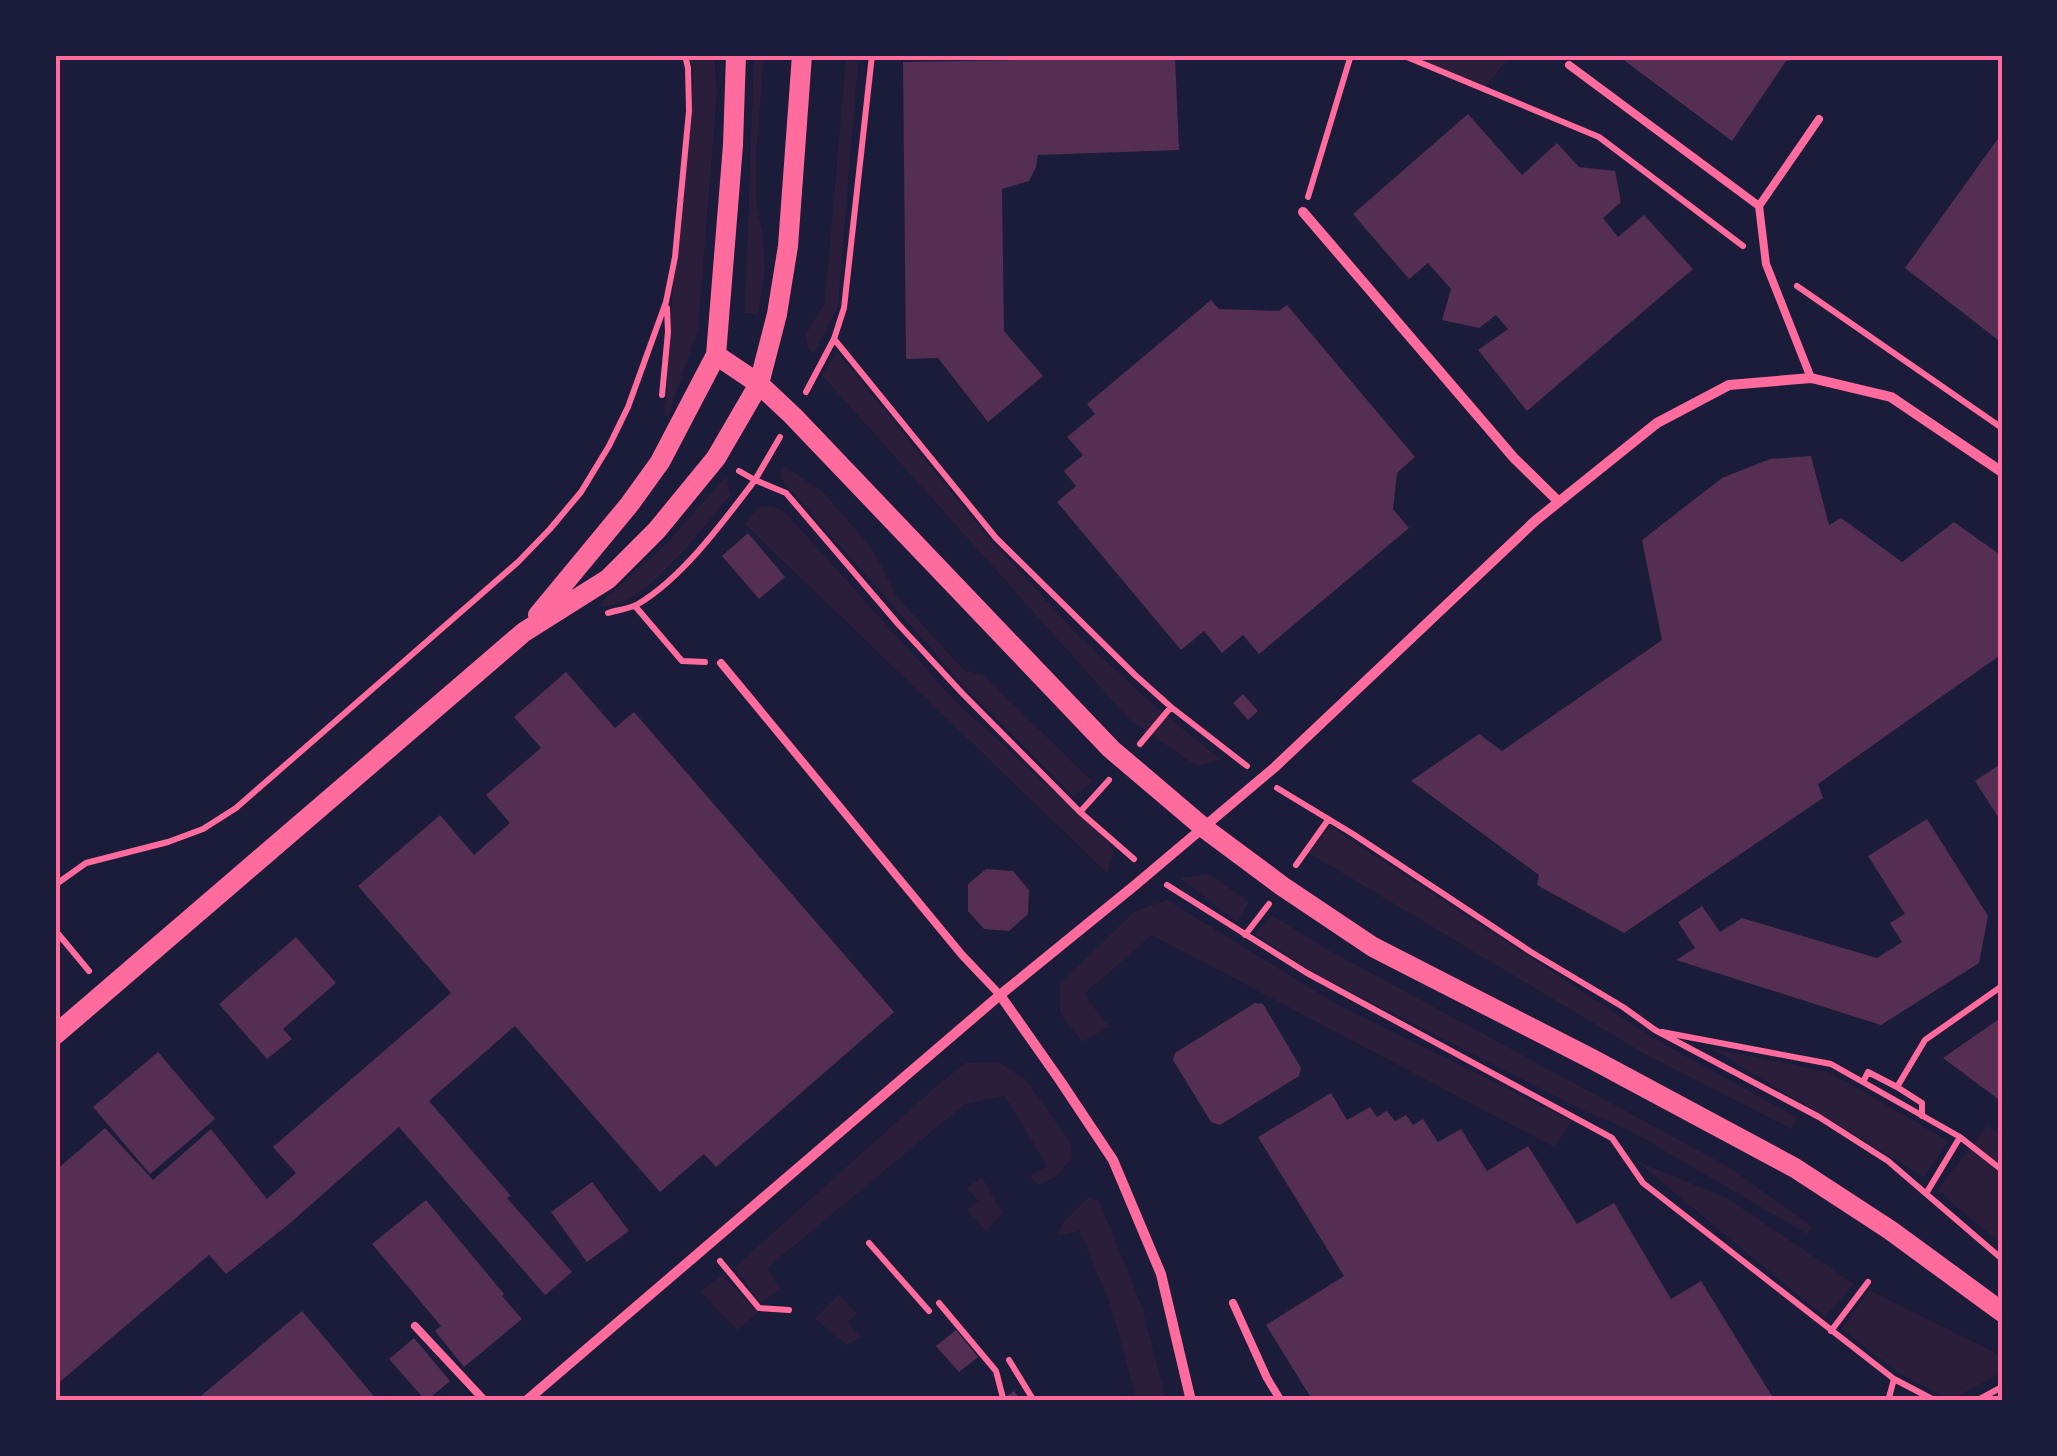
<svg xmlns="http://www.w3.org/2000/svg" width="2057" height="1456" viewBox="0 0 2057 1456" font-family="Ubuntu,sans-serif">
<rect width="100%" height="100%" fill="#1b1b3a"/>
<path fill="#2a1e3b" d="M 690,55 L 714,55 L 717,92 L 698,328 L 668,417 L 665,415 L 672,298 L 694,72 Z
M 754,55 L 764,55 L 756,155 L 756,201 L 763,238 L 765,271 L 758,314 L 745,313 Z
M 1393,55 L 1511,55 L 1486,86 L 1414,60 Z
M 846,60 L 858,62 L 838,306 L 814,353 L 808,349 L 806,334 L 825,302 Z
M 837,352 L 988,537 L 1076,633 L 1150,702 L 1221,760 L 1197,766 L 1129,719 L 822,375 Z
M 784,466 L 822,491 L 871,547 L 897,597 L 964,670 L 983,675 L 1092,781 L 1074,797 L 963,685 L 780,478 Z
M 726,477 L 730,495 C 708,523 649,598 614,605 C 609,606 604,606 598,606 L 667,543 Z
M 771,506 L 785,512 L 955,701 L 1107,840 L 1114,853 L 1107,873 L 745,524 L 757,508 Z
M 1330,826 L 1653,1038 L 1798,1118 L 1792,1129 L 1645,1054 L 1309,853 Z
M 1209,874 L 1249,902 L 1237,922 L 1180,878 Z
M 1167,900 L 1335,1003 L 1572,1121 L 1554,1147 L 1152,935 L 1084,994 L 1109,1027 L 1082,1042 L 1060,1013 L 1060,984 L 1135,911 Z
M 1272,915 L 1325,948 L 1727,1166 L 1813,1227 L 1807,1234 L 1629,1130 L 1580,1109 L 1309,970 L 1256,934 Z
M 1713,1049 L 1829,1072 L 1948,1141 L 1924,1177 Z
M 999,1062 L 1027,1081 L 1070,1142 L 1072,1158 L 1058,1175 L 1039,1185 L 1030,1176 L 1047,1166 L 1005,1096 L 965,1104 L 767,1268 L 780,1289 L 761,1303 L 734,1268 L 940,1083 L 966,1063 Z
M 1987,1126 L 2002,1136 L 2002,1245 L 1937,1190 Z
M 1636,1161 L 1727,1198 L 1854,1284 L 1825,1317 Z
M 982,1177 L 1002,1213 L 986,1231 L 968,1210 L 978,1201 L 967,1188 Z
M 1088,1198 L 1099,1201 L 1142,1307 L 1166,1401 L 1137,1401 L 1112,1309 L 1080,1231 L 1056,1236 L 1064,1222 Z
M 722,1275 L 758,1312 L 738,1330 L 721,1314 L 701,1291 Z
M 1869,1290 L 2002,1356 L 2002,1372 L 1951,1400 L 1899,1373 L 1842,1329 Z
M 839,1294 L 857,1314 L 848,1322 L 860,1337 L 847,1345 L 815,1319 Z"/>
<path fill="#542f53" d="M 1617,55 L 1810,55 L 1810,57 L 1786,61 L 1732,141 Z
M 1175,57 L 1179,150 L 1038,155 L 1036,167 L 1029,181 L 1002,189 L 1004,331 L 1043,376 L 988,422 L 938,358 L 906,359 L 903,62 Z
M 1468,114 L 1522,175 L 1557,143 L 1579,167 L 1615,171 L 1621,202 L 1603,218 L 1618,237 L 1644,215 L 1693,269 L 1527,411 L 1478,350 L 1508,329 L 1496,315 L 1479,328 L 1442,320 L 1451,289 L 1428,263 L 1409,279 L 1353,214 Z
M 2002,133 L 2002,343 L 1905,268 Z
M 1211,300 L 1219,309 L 1279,311 L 1287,305 L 1415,457 L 1397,473 L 1393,509 L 1409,528 L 1259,654 L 1243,635 L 1222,653 L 1204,631 L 1181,650 L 1057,502 L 1076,486 L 1064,471 L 1083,455 L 1067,437 L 1095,414 L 1087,404 Z
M 1811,456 L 1829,525 L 1841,518 L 1902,562 L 1954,522 L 2002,556 L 2002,658 L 1999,656 L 1818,784 L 1823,798 L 1624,933 L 1537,885 L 1539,875 L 1411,781 L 1479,734 L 1502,751 L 1662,640 L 1642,540 L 1722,478 L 1770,459 Z
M 748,533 L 785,577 L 759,599 L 722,556 Z
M 566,672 L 615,728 L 634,712 L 894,1012 L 716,1167 L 704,1154 L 660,1192 L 515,1026 L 429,1101 L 511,1196 L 507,1198 L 572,1272 L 545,1295 L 399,1127 L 289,1224 L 226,1274 L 209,1255 L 55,1386 L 55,1171 L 105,1128 L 153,1180 L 211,1129 L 267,1199 L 296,1173 L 273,1147 L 451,993 L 358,886 L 440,815 L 474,855 L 510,823 L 486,795 L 541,748 L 514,717 Z
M 1243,694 L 1258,711 L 1248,720 L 1233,703 Z
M 2002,763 L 2002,823 L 1975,781 Z
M 1927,819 L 1988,916 L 1979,963 L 1881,1025 L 1676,960 L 1695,948 L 1678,922 L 1702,906 L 1720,932 L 1742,918 L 1877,958 L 1902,942 L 1890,923 L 1905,914 L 1868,856 Z
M 986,869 L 1013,871 L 1029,890 L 1028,914 L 1009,931 L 984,929 L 968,911 L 968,884 Z
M 296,937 L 336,983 L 283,1029 L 292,1039 L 267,1059 L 219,1004 Z
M 1255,1003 L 1263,1004 L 1301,1068 L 1299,1076 L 1220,1125 L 1211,1122 L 1173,1060 L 1175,1053 Z
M 2002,1017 L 2002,1102 L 1943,1058 Z
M 158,1052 L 215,1119 L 150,1174 L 93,1107 Z
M 1331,1093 L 1347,1120 L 1370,1107 L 1377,1117 L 1387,1111 L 1395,1121 L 1406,1115 L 1413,1125 L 1423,1119 L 1438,1142 L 1461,1129 L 1487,1171 L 1528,1146 L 1577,1224 L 1614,1203 L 1671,1299 L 1701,1281 L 1775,1401 L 1313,1401 L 1266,1325 L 1344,1276 L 1258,1137 Z
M 592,1182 L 629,1231 L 587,1262 L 551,1212 Z
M 426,1200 L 504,1294 L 502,1296 L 522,1319 L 464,1367 L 435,1331 L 441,1326 L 372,1244 Z
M 302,1311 L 378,1401 L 195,1401 Z
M 956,1330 L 978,1357 L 959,1372 L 936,1346 Z
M 414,1338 L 450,1381 L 426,1401 L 389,1359 Z
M 1014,1391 L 1021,1401 L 999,1401 Z"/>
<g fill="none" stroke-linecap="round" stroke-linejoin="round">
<path stroke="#ff6b9d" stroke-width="6" d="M 872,55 L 844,308 L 834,339 L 996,538 L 1135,675 L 1171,707 L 1247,766
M 1402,55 L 1599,137 L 1743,246
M 1308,197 L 1351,55
M 1797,286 L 2002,428
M 806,392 L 834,339
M 662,395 L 668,332 L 667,308
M 739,471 L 755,480 L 780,437
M 635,606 L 682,661 L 705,662
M 608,613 C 617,610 629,609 638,604 C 682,578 724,521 755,480 L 786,493 L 899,625 L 962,693 L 1080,812 L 1134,859
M 1140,744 L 1171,707
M 1277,788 L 1353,834 L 1531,952 L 1623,1007 L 1655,1030 L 1819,1117 L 1888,1161 L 2002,1259
M 1080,812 L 1109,780
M 1296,865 L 1328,820
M 55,885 L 86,863 L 168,842 L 203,829 L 236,808 L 518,562 L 550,529 L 581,492 L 609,446 L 628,407 L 666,302 L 675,257 L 689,111 L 688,68 L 685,55
M 1167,885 L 1307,973 L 1612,1138 L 1643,1183 L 1894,1379
M 55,930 L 89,971
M 1245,935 L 1269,904
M 1662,1032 L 1831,1064 L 1960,1137 L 2002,1170
M 1863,1082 L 1868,1072 L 1897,1087 L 1925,1040 L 2002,986
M 1897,1087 L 1922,1103 L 1922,1116
M 1927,1192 L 1960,1137
M 869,1243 L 929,1311
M 720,1261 L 759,1308 L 789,1310
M 939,1303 L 996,1371 L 1003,1398
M 1831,1331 L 1868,1282
M 1009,1360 L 1034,1401
M 1888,1401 L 1894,1379 L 1936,1401
M 1976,1401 L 2002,1387"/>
<path stroke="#ff6b9d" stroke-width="8" d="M 1569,65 L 1759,206 L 1766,264 L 1811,378
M 1759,206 L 1819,119
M 721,663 L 962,955 L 1000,995
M 1233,1303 L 1267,1378 L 1281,1401
M 415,1326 L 485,1401"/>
<path stroke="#ff6b9d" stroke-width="10" d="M 1303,212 L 1514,458 L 1559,502
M 1000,995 L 1059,1079 L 1113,1160 L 1161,1274 L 1191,1401
M 526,1401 L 1000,995 L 1134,886 L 1275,767 L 1535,521 L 1657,423 L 1729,385 L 1811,378 L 1891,397 L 2002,472"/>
<path stroke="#ff6b9d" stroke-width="20" d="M 716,355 L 759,384 L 793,416 L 1111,749 L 1204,828 L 1282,886 L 1373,947 L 1592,1059 L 1795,1168 L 1890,1230 L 2002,1312
M 538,615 L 629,505 L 660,462 L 716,355 L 733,145 L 736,55
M 55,1035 L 524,632 L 608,579 L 657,530 L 716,458 L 759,384 L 777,314 L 788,246 L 802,55"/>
</g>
<rect width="2057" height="1456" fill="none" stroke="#1b1b3a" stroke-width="115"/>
<rect x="58" y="58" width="1942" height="1340" fill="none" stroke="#ff6b9d" stroke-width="4"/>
</svg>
